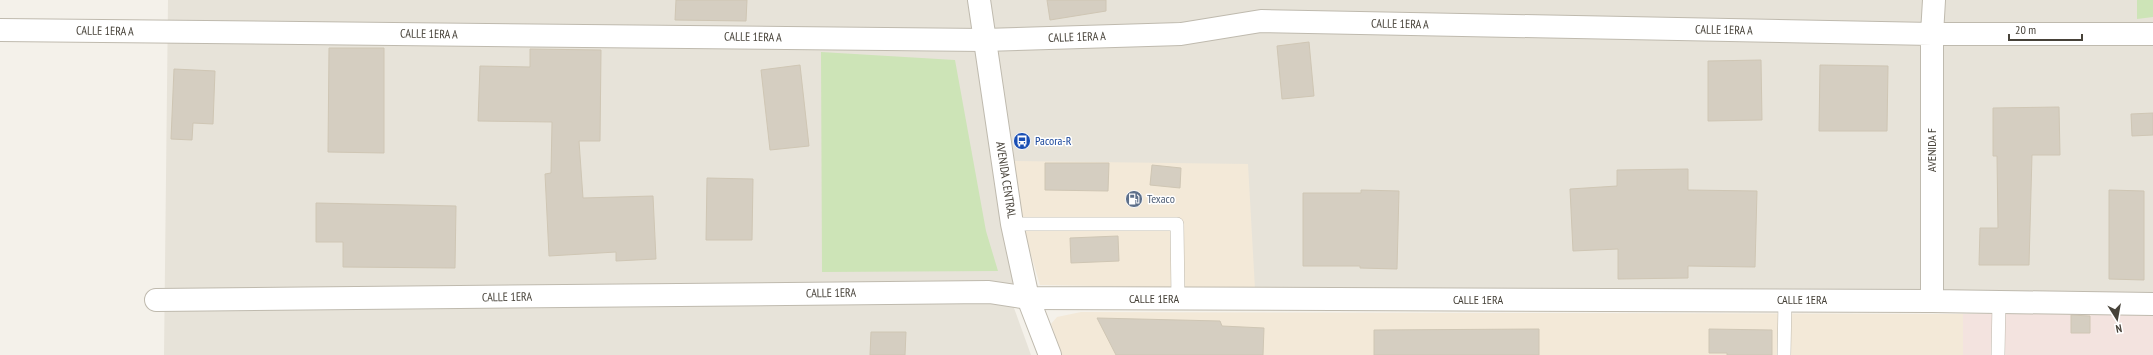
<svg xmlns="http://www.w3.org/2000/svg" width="2153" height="355" viewBox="0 0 2153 355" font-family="'PT Sans Narrow',sans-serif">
<rect width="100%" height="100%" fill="#f4f1ea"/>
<path fill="#e7e3d9" d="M 168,0 L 2153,0 L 2153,293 L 1255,289 L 1012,161 L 1014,308 L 1031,355 L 164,355 Z"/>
<path fill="#f3e9d8" d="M 1012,161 L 1248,164 L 1255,289 L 1040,285 L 1025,235 Z
M 1081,312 L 1963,314 L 1963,355 L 1062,355 L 1051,324 L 1057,317 Z"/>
<path fill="#f3e3df" d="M 2091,313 L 2153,315 L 2153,355 L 1963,355 L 1963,314 Z"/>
<path fill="#cde4b7" d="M 2137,0 L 2153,0 L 2153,17 L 2137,19 Z
M 821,52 L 955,60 L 986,231 L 998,271 L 822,272 Z"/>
<path fill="#d5cec1" stroke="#cfc6b4" d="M 676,0 L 747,0 L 746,21 L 675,20 Z
M 1047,0 L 1106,0 L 1106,11 L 1050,20 Z
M 1309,42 L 1314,96 L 1282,99 L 1277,46 Z
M 329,48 L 384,48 L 384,153 L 328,152 Z
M 530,49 L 601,50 L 600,141 L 579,141 L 583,198 L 653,196 L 656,259 L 616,261 L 616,252 L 549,256 L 545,174 L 551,173 L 552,122 L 478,121 L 480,66 L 530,67 Z
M 1761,60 L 1762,120 L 1708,121 L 1708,61 Z
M 800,65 L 809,146 L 770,150 L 761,70 Z
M 1820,65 L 1888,66 L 1887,131 L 1819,131 Z
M 174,69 L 215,71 L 213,124 L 193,123 L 192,140 L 171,139 Z
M 2059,107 L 2060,155 L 2032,155 L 2029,265 L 1979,265 L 1980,228 L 1998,228 L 1997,156 L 1993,156 L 1993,108 Z
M 2153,113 L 2153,135 L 2132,136 L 2131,114 Z
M 1045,163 L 1109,163 L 1108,191 L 1045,190 Z
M 1152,165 L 1181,168 L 1180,188 L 1150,185 Z
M 1688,169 L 1688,190 L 1757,191 L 1755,267 L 1688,266 L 1688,278 L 1618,279 L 1618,249 L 1573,251 L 1570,189 L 1617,186 L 1617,170 Z
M 707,178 L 753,179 L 752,240 L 706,240 Z
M 1361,190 L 1399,191 L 1397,269 L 1360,268 L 1360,266 L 1303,266 L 1303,193 L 1361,193 Z
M 2109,190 L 2144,191 L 2144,280 L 2109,279 Z
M 316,203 L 456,206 L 455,268 L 343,267 L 343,242 L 316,242 Z
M 1118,236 L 1119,261 L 1071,263 L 1070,238 Z
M 2071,315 L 2090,316 L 2090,333 L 2071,333 Z
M 1097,318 L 1220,321 L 1222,326 L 1264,328 L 1263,355 L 1116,355 Z
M 1539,329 L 1539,355 L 1374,355 L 1374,330 Z
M 1709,329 L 1772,330 L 1772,355 L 1727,355 L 1727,353 L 1709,353 Z
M 871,332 L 906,332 L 905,355 L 870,355 Z"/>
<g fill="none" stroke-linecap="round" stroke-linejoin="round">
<g stroke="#bfbaae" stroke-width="14">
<path id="service" d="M 1012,224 L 1177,224 L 1178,299
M 1784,355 L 1785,300
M 1998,355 L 1999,301"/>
</g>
<g stroke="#bfbaae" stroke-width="24">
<path id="minor" d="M 0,30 L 984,40 L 1181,34 L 1261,21 L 1932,34 L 2153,34
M 156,300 L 989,292 L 1028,298 L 1932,301 L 2153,304
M 1932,301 L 1932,34 L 1934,0"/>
</g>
<g stroke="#bfbaae" stroke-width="24">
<path id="tertiary" d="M 979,0 L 1012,224 L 1028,298 L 1050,355"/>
</g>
<use href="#service" stroke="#fff" stroke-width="13"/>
<use href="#minor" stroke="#fff" stroke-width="22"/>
<use href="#tertiary" stroke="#fff" stroke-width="22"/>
</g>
<defs>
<g id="bus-disc" transform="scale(0.9)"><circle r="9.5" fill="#1a4fb4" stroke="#fff"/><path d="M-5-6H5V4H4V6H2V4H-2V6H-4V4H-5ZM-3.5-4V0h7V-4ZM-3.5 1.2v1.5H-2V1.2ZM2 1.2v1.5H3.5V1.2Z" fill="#fff"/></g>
<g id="fuel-disc" transform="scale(0.9)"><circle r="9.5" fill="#5c6f8a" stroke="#fff"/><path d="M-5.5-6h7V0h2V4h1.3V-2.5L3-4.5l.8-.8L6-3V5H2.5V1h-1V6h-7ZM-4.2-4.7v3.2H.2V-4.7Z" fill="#fff"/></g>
</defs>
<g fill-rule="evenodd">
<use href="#bus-disc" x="1022" y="141"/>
<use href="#fuel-disc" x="1134" y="199"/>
</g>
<g text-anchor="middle" stroke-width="3" stroke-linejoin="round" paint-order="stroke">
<g font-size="12" fill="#474239" stroke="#fff">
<text transform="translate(1400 24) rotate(1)" y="4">CALLE 1ERA A</text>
<text transform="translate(1724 30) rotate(1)" y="4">CALLE 1ERA A</text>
<text transform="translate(105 31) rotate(1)" y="4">CALLE 1ERA A</text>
<text transform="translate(429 34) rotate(1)" y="4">CALLE 1ERA A</text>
<text transform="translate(753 37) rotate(1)" y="4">CALLE 1ERA A</text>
<text transform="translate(1077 37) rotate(-2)" y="4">CALLE 1ERA A</text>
<text transform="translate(1932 150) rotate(-90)" y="4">AVENIDA F</text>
<text transform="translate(1006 180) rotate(81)" y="4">AVENIDA CENTRAL</text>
<text transform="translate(831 293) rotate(-1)" y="4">CALLE 1ERA</text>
<text transform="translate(507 297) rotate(-1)" y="4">CALLE 1ERA</text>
<text x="1154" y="303">CALLE 1ERA</text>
<text x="1478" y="304">CALLE 1ERA</text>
<text x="1802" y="304">CALLE 1ERA</text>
</g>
<g font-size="12" fill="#164399" stroke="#fff" text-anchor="start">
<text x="1035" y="145">Pacora-R</text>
</g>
<g font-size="12" fill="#4e5e75" stroke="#fff" text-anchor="start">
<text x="1147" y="203">Texaco</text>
</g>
</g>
<g transform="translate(2117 319) rotate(169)" stroke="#ffffff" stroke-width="3" paint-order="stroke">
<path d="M0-3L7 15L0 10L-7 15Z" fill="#474239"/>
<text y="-6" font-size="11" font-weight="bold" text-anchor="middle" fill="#474239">N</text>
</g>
<path d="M2009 34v6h73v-6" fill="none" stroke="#474239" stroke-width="2"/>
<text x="2015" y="34" font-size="12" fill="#474239" stroke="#ffffff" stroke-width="3" paint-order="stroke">20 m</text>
</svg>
